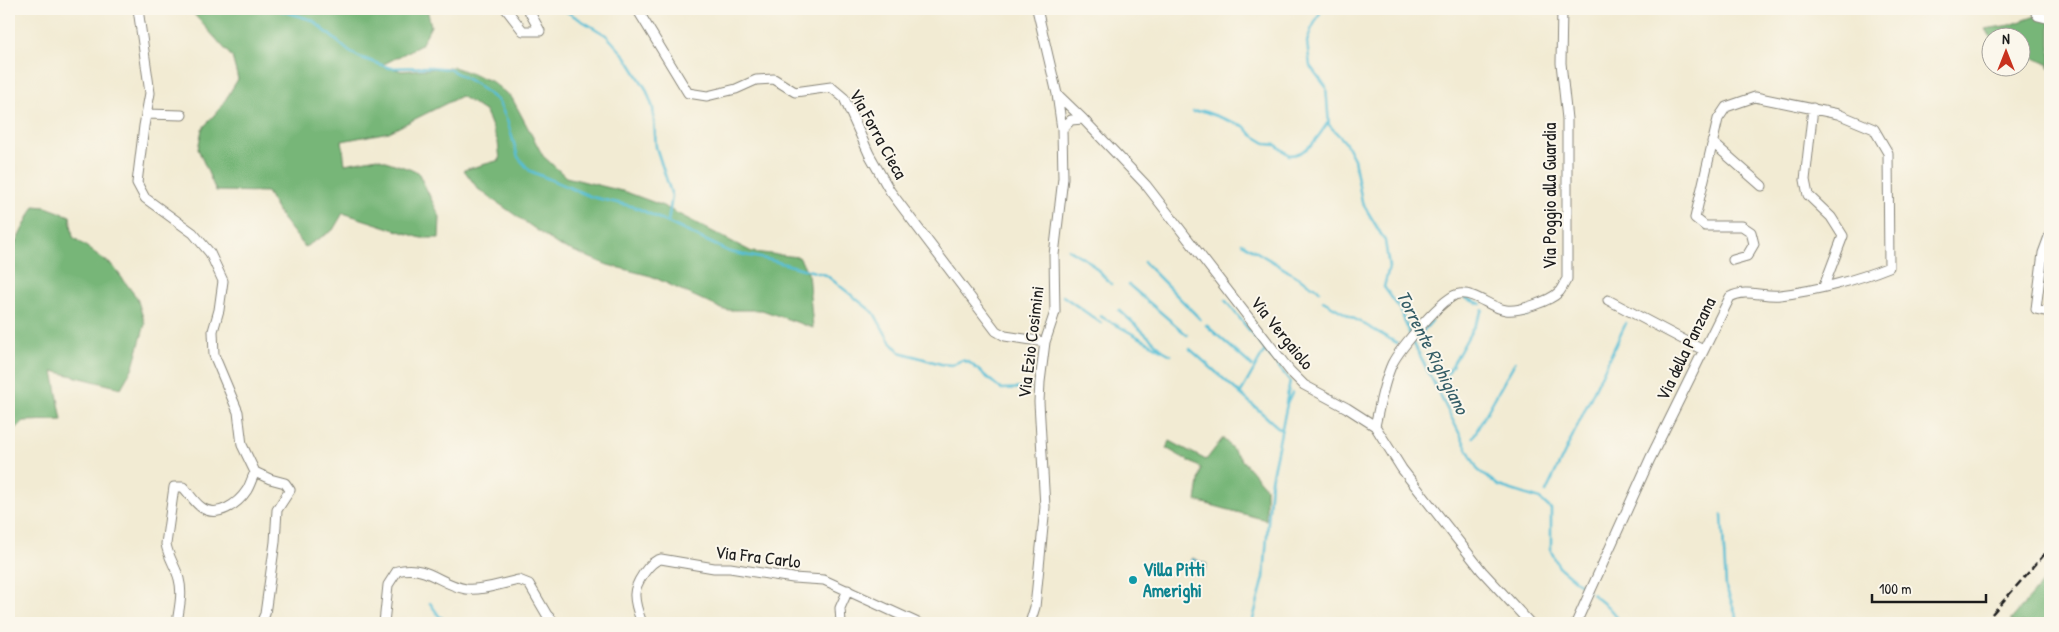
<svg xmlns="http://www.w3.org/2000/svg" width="2059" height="632" viewBox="0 0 2059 632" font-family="'Patrick Hand',sans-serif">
<rect width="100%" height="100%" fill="#fbf7ec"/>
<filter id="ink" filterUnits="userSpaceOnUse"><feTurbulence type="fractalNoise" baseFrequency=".02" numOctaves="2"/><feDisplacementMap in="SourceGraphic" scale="10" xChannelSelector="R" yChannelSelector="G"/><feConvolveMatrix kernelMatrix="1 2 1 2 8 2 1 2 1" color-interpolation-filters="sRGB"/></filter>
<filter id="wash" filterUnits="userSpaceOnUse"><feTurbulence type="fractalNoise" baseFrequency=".0096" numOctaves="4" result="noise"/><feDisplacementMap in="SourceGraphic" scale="20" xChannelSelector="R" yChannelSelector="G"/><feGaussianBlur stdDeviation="1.12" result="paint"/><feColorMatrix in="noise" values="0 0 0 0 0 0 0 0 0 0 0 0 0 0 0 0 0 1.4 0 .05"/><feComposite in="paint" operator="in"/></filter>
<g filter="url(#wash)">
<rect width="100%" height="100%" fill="#f2ebd3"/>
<path fill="#77b678" stroke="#4a694a" d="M 194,9 L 427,9 L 431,26 L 421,45 L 382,65 L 402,71 L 454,67 L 491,81 L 512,98 L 543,156 L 566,177 L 626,192 L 661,205 L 752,252 L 799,257 L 808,273 L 813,328 L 762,310 L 724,310 L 651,276 L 608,265 L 558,245 L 478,189 L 464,170 L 500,160 L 498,142 L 486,112 L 461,96 L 389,132 L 342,141 L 345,164 L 377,158 L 418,172 L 440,217 L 439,238 L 421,238 L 343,213 L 333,230 L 305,247 L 282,218 L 267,192 L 216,191 L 198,149 L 202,129 L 221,107 L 238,79 L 232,57 L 193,13 Z
M 2050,11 L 2050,69 L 2048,64 L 2022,53 L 2022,38 L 1992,38 L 1991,39 L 1985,29 L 2010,25 Z
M 34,206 L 46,207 L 70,216 L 73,237 L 113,266 L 137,298 L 145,324 L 133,367 L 121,388 L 53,371 L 62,420 L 24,421 L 9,434 L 9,256 Z
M 1223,438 L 1266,488 L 1266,520 L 1196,501 L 1201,468 L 1166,448 L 1170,441 L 1206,460 Z
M 2050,574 L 2050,621 L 2048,623 L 2016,623 L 2010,621 Z"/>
<path fill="#57bed5" stroke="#3a6d78" d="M 1192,558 L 1207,564 L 1204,572 L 1188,566 Z"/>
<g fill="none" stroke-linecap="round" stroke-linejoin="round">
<path stroke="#57bed5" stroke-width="2.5" d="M 276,9 L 312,20 L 350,52 L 359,57 L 390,68 L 431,67 L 449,69 L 476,84 L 498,101 L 507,120 L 518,157 L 530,171 L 592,197 L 635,207 L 730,252 L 770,260 L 826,275 L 874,313 L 889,340 L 900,352 L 941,364 L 952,365 L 962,360 L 970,363 L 1001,389 L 1030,388
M 562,9 L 606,35 L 626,57 L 646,89 L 653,108 L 656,147 L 672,196 L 668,222
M 1322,9 L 1311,30 L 1307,42 L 1310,66 L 1326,87 L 1329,125 L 1345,142 L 1354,159 L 1362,202 L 1385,241 L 1389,267 L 1384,287 L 1400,309 L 1410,335
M 1193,112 L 1203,111 L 1244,126 L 1252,135 L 1267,144 L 1276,145 L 1289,155 C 1308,155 1319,136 1328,122
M 1242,243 L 1319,290
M 1068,249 L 1090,262 L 1111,284
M 1144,262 L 1200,319
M 1129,285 L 1187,335
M 1063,296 L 1101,323
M 1465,298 L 1481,304
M 1225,300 L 1290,381 L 1286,403
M 1323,301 L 1397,343
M 1119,310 L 1162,349
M 1505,313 L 1510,315 L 1528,315
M 1100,316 L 1171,355
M 1206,325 L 1252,366
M 1416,339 L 1432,321
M 1412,340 L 1478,470 L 1499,486 L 1540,499 L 1551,509 L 1551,551 L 1559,567 L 1588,591
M 1190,349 L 1281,430
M 1442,384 L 1483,310
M 1240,394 L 1265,350
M 1473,437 L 1515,362
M 1546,492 L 1626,323
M 1722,515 L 1726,587 L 1739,623
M 1592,594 L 1608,607 L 1622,623
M 430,603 L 439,616 L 451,623
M 1252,623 L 1264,578 L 1271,480 L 1287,404 L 1292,393"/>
</g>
</g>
<g filter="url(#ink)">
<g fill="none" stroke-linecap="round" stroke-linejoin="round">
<g stroke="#878478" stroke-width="11">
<path id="minor" d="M 138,9 L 150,93 L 144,126 L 137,183 L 145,198 L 193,233 L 210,253 L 223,281 L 219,310 L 213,331 L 214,355 L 238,412 L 242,445 L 255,472 L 270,479 L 285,483 L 290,490 L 277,510 L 275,542 L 265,614 L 261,623
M 506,9 L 523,31 L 540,31 L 528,9
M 637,9 L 688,93 L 707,96 L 736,89 L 756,80 L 774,79 L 795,92 L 831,87 L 844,98 L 869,154 L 890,191 L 996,331 L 1005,336 L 1045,342
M 2034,9 L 2038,16 L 2050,19
M 1057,94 L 1083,119 L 1146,185 L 1290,371 L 1304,385 L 1347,408 L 1375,426 L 1402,469 L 1482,571 L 1530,623
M 1813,108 L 1805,180 L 1808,195 L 1831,217 L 1843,236 L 1824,286
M 146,114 L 182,115
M 1062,129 L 1071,120 L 1083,119
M 1712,142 L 1762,186
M 2050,234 L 2043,253 L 2036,309 L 2050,312
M 1608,300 L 1703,350
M 1375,426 C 1380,405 1383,384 1392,364 C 1399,350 1444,295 1459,294 C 1476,292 1490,308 1506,310 C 1518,312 1550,301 1559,292 C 1562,289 1564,283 1567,279 L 1567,119 L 1561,63 L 1562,9
M 177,623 C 179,608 183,594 179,579 C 176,567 168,557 166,544 L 174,487 L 183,487 C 189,493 194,502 201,507 C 217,519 238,504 247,490 C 250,485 252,478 255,472
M 384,623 L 388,585 L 397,571 C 428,564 440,585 466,589 C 483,591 503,583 519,580 L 529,584 L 547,615 L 555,623
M 642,623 C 639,615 635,605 635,596 C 634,585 649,561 661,559 L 714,568 L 730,568 L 793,578 L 824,580 L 918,623
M 841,623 L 840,608 L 848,590
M 1030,623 L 1035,607 L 1045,507 L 1039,402 L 1040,382 L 1045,342 L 1055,312 L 1054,255 L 1063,178 L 1062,129 L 1057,94 L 1037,9
M 1576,623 L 1650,459 L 1730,297 C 1746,288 1763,297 1780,295 C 1815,291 1857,280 1889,267 L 1888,153 L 1874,129 L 1838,114 L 1755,97 L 1726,107 L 1718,119 L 1695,218 L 1705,226 L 1742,226 L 1751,232 L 1754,244 L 1747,256 L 1733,260"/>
</g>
<use href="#minor" stroke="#fff" stroke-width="9"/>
<path stroke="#1c1c1c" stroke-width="2.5" stroke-dasharray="8 4" stroke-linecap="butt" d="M 1984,623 L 2050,548"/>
</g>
</g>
<circle fill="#0f9aa8" stroke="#fbf7ec" stroke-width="2" cx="1133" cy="580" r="5"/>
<g text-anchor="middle" stroke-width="4" stroke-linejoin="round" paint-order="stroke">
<g font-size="18" fill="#1c1c1c" stroke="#fbf7ec">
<text transform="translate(878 134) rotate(61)" y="6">Via Forra Cieca</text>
<text transform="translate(1550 196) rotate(-90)" y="6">Via Poggio alla Guardia</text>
<text transform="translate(1282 333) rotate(51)" y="6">Via Vergaiolo</text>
<text transform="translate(1031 342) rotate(-83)" y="6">Via Ezio Cosimini</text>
<text transform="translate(1686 349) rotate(-64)" y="6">Via della Panzana</text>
<text transform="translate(758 557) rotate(7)" y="6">Via Fra Carlo</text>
</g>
<g font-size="18" font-weight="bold" fill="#0d838f" stroke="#fbf7ec" text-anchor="start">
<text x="1143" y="576">Villa Pitti<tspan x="1143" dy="21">Amerighi</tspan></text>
</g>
<g font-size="19" font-style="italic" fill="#345d66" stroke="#fbf7ec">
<text transform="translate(1433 352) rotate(63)" y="7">Torrente Righigiano</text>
</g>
</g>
<rect width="2059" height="632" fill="none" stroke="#fbf7ec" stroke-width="30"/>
<g transform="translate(2006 52)"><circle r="24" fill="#fbf7ec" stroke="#a29f99"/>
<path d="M0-4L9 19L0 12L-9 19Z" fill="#c8321e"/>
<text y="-8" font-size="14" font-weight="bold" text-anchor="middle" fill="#1c1c1c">N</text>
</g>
<path d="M1872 594v8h114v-8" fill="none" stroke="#1c1c1c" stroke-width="2.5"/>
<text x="1879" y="594" font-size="15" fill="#1c1c1c" stroke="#fbf7ec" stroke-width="4" paint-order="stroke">100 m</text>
</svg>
